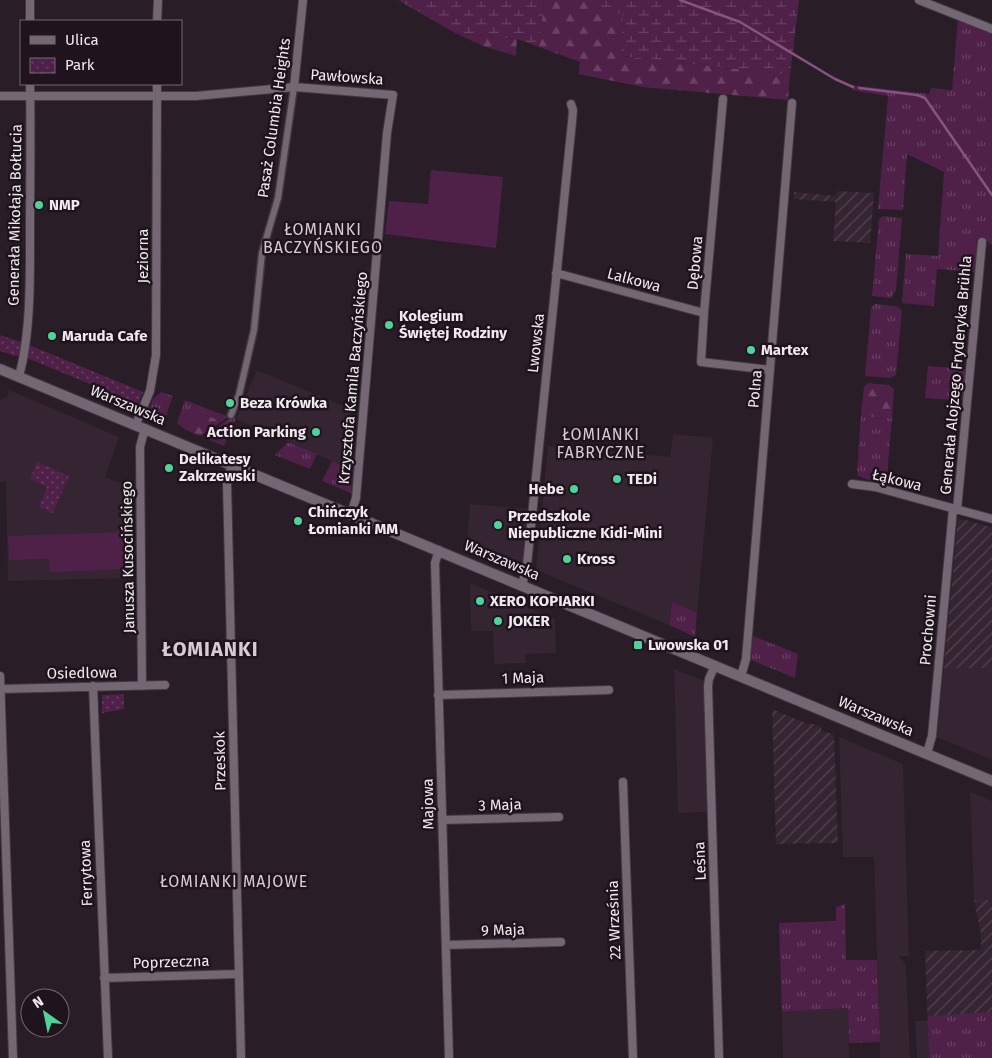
<svg xmlns="http://www.w3.org/2000/svg" width="992" height="1058" viewBox="0 0 992 1058" font-family="'Fira Sans',sans-serif">
<defs>
<pattern id="industrial-furrows" width="10" height="10" patternUnits="userSpaceOnUse" patternTransform="scale(1.25)"><rect width="10" height="10" fill="#352432"/><path d="M-1 1l2-2M0 10L10 0M9 11l2-2" fill="none" stroke="#534450"/></pattern>
<pattern id="grass-tufts" width="24" height="20" patternUnits="userSpaceOnUse" patternTransform="scale(1.25)"><rect width="24" height="20" fill="#4f2149"/><path d="M3 7l-1-3M5 7V3M7 7l1-3M15 17l-1-3M17 17v-4M19 17l1-3" fill="none" stroke="#694164"/></pattern>
<pattern id="forest-firs" width="22" height="20" patternUnits="userSpaceOnUse" patternTransform="scale(1.25)"><rect width="22" height="20" fill="#4f2149"/><path d="M5 1l3.5 6h-7zM16 11l3.5 6h-7z" fill="#694164"/></pattern>
<pattern id="wetland-marsh" width="20" height="14" patternUnits="userSpaceOnUse" patternTransform="scale(1.25)"><rect width="20" height="14" fill="#4f2149"/><path d="M1 5h8M5 5V1M11 12h8M15 12V8" fill="none" stroke="#694164"/></pattern>
<pattern id="park-dots" width="8" height="8" patternUnits="userSpaceOnUse" patternTransform="scale(1.25)"><rect width="8" height="8" fill="#4f2149"/><path d="M2 2h.1M6 6h.1" fill="none" stroke="#694164" stroke-width="1.8" stroke-linecap="round"/></pattern>
</defs>
<rect width="100%" height="100%" fill="#291d27"/>
<path fill="#352432" d="M 257,370 L 351,409 L 346,467 L 236,419 Z
M 9,390 L 119,437 L 105,477 L 133,488 L 133,578 L 8,581 L 6,482 L 0,482 L 0,400 L 7,397 Z
M 673,434 L 713,438 L 697,613 L 672,603 L 669,625 L 536,570 L 548,446 L 670,457 Z
M 470,504 L 530,509 L 524,561 L 520,563 L 467,541 Z
M 470,583 L 555,619 L 556,653 L 525,654 L 526,663 L 494,664 L 493,631 L 471,631 Z
M 944,668 L 992,668 L 992,760 L 937,737 Z
M 674,669 L 704,681 L 708,812 L 678,813 Z
M 839,737 L 903,764 L 909,956 L 899,956 L 906,965 L 910,1058 L 880,1058 L 874,857 L 843,857 Z
M 970,792 L 992,801 L 992,900 L 974,900 Z
M 848,1008 L 849,1058 L 783,1058 L 782,1012 Z
M 915,1021 L 928,1021 L 929,1058 L 917,1058 Z"/>
<path fill="url(#industrial-furrows)" d="M 837,191 L 874,193 L 870,243 L 833,241 L 836,202 L 794,199 L 794,192 L 836,196 Z
M 958,518 L 992,527 L 992,668 L 944,668 Z
M 772,709 L 808,724 L 810,723 L 821,727 L 821,730 L 834,735 L 838,843 L 776,844 Z
M 974,900 L 992,900 L 992,1058 L 929,1058 L 925,951 L 981,950 L 981,934 Z"/>
<path fill="url(#grass-tufts)" d="M 958,18 L 992,33 L 992,245 L 985,240 L 977,239 L 975,272 L 937,269 L 934,306 L 902,303 L 906,254 L 938,256 L 944,172 L 907,154 L 903,210 L 878,209 L 888,96 L 852,90 L 852,85 L 929,94 L 931,88 L 952,90 Z
M 883,216 L 902,218 L 896,290 L 891,298 L 872,296 L 879,219 Z
M 875,304 L 896,306 L 902,310 L 896,375 L 890,378 L 865,376 L 871,308 Z
M 928,366 L 967,369 L 964,401 L 925,398 Z
M 161,392 L 173,396 L 166,416 L 149,409 L 153,399 Z
M 185,400 L 218,413 L 229,416 L 221,422 L 209,416 L 198,414 L 189,420 L 186,430 L 177,423 Z
M 861,416 L 892,418 L 886,486 L 858,476 L 857,471 Z
M 232,417 L 236,419 L 224,446 L 203,437 Z
M 287,443 L 290,443 L 317,454 L 310,469 L 275,455 Z
M 332,461 L 353,470 L 351,493 L 322,481 Z
M 672,602 L 697,613 L 695,637 L 669,625 Z
M 753,636 L 798,654 L 795,678 L 751,660 Z
M 845,904 L 846,960 L 877,960 L 880,1042 L 849,1043 L 848,1008 L 782,1012 L 779,923 L 836,921 L 836,907 Z
M 992,1012 L 992,1058 L 929,1058 L 928,1016 Z"/>
<path fill="url(#forest-firs)" d="M 544,0 L 579,0 L 623,15 L 621,56 L 790,75 L 788,100 L 642,87 L 579,74 L 580,62 L 539,47 Z
M 455,33 L 517,39 L 516,56 L 483,46 Z
M 868,383 L 889,385 L 894,389 L 892,418 L 861,416 L 864,387 Z
M 198,414 L 209,416 L 221,422 L 200,436 L 186,430 L 189,420 Z"/>
<path fill="url(#wetland-marsh)" d="M 398,0 L 544,0 L 539,47 L 517,39 L 455,33 Z
M 579,0 L 799,0 L 790,75 L 621,56 L 623,15 Z"/>
<path fill="url(#park-dots)" d="M 0,335 L 21,342 L 20,355 L 15,356 L 0,351 Z
M 29,345 L 143,392 L 138,404 L 27,358 Z
M 37,462 L 69,476 L 53,513 L 39,507 L 47,487 L 30,479 Z
M 124,694 L 124,709 L 102,713 L 102,695 Z"/>
<path fill="#4f2149" d="M 431,170 L 503,177 L 496,248 L 385,234 L 389,201 L 428,204 Z
M 126,532 L 128,569 L 50,572 L 49,559 L 9,560 L 8,536 Z"/>
<g fill="none" stroke-linecap="round" stroke-linejoin="round">
<path stroke="#875381" stroke-width="2.5" d="M 680,0 L 740,22 L 835,79 L 853,87
M 859,88 L 917,95 L 925,98 L 992,195"/>
<g stroke="#423941" stroke-width="9">
<path id="pedestrian" d="M 231,415 L 239,395 L 254,330 L 262,253 L 278,198 L 294,87"/>
</g>
<g stroke="#423941" stroke-width="10">
<path id="minor" d="M 30,0 L 30,21
M 919,0 L 992,29
M 157,21 L 158,0
M 294,87 L 303,0
M 0,96 L 196,96 L 294,87 L 393,95 L 387,133 L 356,498 L 351,514
M 723,99 L 704,313 L 701,362 L 770,370
M 556,273 L 704,313
M 19,376 C 31,333 30,276 30,232 C 30,183 31,133 30,84
M 136,424 L 150,391 L 156,355 L 157,84
M 233,464 L 228,476 L 227,484 L 241,1058
M 852,484 L 875,487 L 992,519
M 957,510 L 982,242
M 439,550 L 435,563 L 449,1058
M 522,585 L 527,565 L 572,122 L 573,110 L 571,104
M 715,665 L 709,679 L 708,686 L 719,1058
M 0,676 L 13,1058
M 741,676 L 746,659 L 792,103
M 93,686 L 108,1058
M 142,686 L 140,447 L 145,428
M 0,689 L 165,685
M 438,695 L 609,690
M 927,753 L 932,736 L 953,509
M 623,782 L 633,1058
M 442,820 L 559,817
M 446,945 L 561,942
M 104,978 L 238,974"/>
</g>
<g stroke="#423941" stroke-width="12">
<path id="tertiary" d="M 0,369 L 992,781"/>
</g>
<use href="#pedestrian" stroke="#746672" stroke-width="6"/>
<use href="#minor" stroke="#746672" stroke-width="8"/>
<use href="#tertiary" stroke="#746672" stroke-width="10"/>
</g>
<g fill="#4ed39a" stroke="#1f141d" stroke-width="2">
<circle cx="39" cy="205" r="5"/>
<circle cx="389" cy="325" r="5"/>
<circle cx="52" cy="336" r="5"/>
<circle cx="751" cy="350" r="5"/>
<circle cx="230" cy="403" r="5"/>
<circle cx="316" cy="432" r="5"/>
<circle cx="169" cy="468" r="5"/>
<circle cx="617" cy="479" r="5"/>
<circle cx="574" cy="489" r="5"/>
<circle cx="298" cy="521" r="5"/>
<circle cx="498" cy="525" r="5"/>
<circle cx="567" cy="559" r="5"/>
<circle cx="480" cy="601" r="5"/>
<circle cx="498" cy="621" r="5"/>
<rect x="633" y="640" width="10" height="10" rx="2.5"/>
</g>
<g text-anchor="middle" stroke-width="5" stroke-linejoin="round" paint-order="stroke">
<g font-size="15" fill="#f1e9ef" stroke="#1f141d">
<text transform="translate(347 77) rotate(4)" y="5">Pawłowska</text>
<text transform="translate(274 118) rotate(-82)" y="5">Pasaż Columbia Heights</text>
<text transform="translate(15 215) rotate(-89)" y="5">Generała Mikołaja Bołtucia</text>
<text transform="translate(143 256) rotate(-90)" y="5">Jeziorna</text>
<text transform="translate(695 263) rotate(-85)" y="5">Dębowa</text>
<text transform="translate(634 280) rotate(15)" y="5">Lalkowa</text>
<text transform="translate(536 343) rotate(-84)" y="5">Lwowska</text>
<text transform="translate(956 375) rotate(-85)" y="5">Generała Alojzego Fryderyka Brühla</text>
<text transform="translate(353 378) rotate(-85)" y="5">Krzysztofa Kamila Baczyńskiego</text>
<text transform="translate(755 389) rotate(-85)" y="5">Polna</text>
<text transform="translate(128 405) rotate(23)" y="5">Warszawska</text>
<text transform="translate(897 480) rotate(14)" y="5">Łąkowa</text>
<text transform="translate(128 557) rotate(-91)" y="5">Janusza Kusocińskiego</text>
<text transform="translate(502 560) rotate(23)" y="5">Warszawska</text>
<text transform="translate(928 630) rotate(-85)" y="5">Prochowni</text>
<text transform="translate(82 673) rotate(-1)" y="5">Osiedlowa</text>
<text transform="translate(523 678) rotate(-2)" y="5">1 Maja</text>
<text transform="translate(876 716) rotate(23)" y="5">Warszawska</text>
<text transform="translate(220 761) rotate(-91)" y="5">Przeskok</text>
<text transform="translate(428 804) rotate(-91)" y="5">Majowa</text>
<text transform="translate(500 805) rotate(-2)" y="5">3 Maja</text>
<text transform="translate(700 861) rotate(-92)" y="5">Leśna</text>
<text transform="translate(86 873) rotate(-92)" y="5">Ferrytowa</text>
<text transform="translate(614 920) rotate(-92)" y="5">22 Września</text>
<text transform="translate(503 930) rotate(-2)" y="5">9 Maja</text>
<text transform="translate(171 962) rotate(-2)" y="5">Poprzeczna</text>
</g>
<g font-size="15" font-weight="bold" fill="#f1e9ef" stroke="#1f141d" text-anchor="start">
<text x="49" y="210">NMP</text>
<text x="399" y="321">Kolegium<tspan x="399" dy="17">Świętej Rodziny</tspan></text>
<text x="62" y="341">Maruda Cafe</text>
<text x="761" y="355">Martex</text>
<text x="240" y="408">Beza Krówka</text>
<text x="306" y="437" text-anchor="end">Action Parking</text>
<text x="179" y="464">Delikatesy<tspan x="179" dy="17">Zakrzewski</tspan></text>
<text x="627" y="484">TEDi</text>
<text x="564" y="494" text-anchor="end">Hebe</text>
<text x="308" y="517">Chińczyk<tspan x="308" dy="17">Łomianki MM</tspan></text>
<text x="508" y="521">Przedszkole<tspan x="508" dy="17">Niepubliczne Kidi-Mini</tspan></text>
<text x="577" y="564">Kross</text>
<text x="490" y="606">XERO KOPIARKI</text>
<text x="508" y="626">JOKER</text>
<text x="648" y="650">Lwowska 01</text>
</g>
<g font-size="16" letter-spacing="1" fill="#d9c9d6" stroke="#1f141d">
<text x="323" y="235">ŁOMIANKI<tspan x="323" dy="18">BACZYŃSKIEGO</tspan></text>
<text x="601" y="440">ŁOMIANKI<tspan x="601" dy="18">FABRYCZNE</tspan></text>
<text x="234" y="887">ŁOMIANKI MAJOWE</text>
</g>
<g font-size="20" font-weight="bold" letter-spacing="1" fill="#d9c9d6" stroke="#1f141d">
<text x="210" y="656">ŁOMIANKI</text>
</g>
</g>
<rect x="20" y="20" width="162" height="65" fill="#1f141d" stroke="#736971"/>
<rect x="30" y="36" width="25" height="8" fill="#746672" stroke="#736971"/>
<text x="65" y="45" font-size="15" fill="#f1e9ef">Ulica</text>
<rect x="30" y="58" width="25" height="15" fill="url(#park-dots)" stroke="#736971"/>
<text x="65" y="70" font-size="15" fill="#f1e9ef">Park</text>
<g transform="translate(45 1013) rotate(327)"><circle r="24" fill="#1f141d" stroke="#736971"/>
<path d="M0-4L9 19L0 12L-9 19Z" fill="#4ed39a"/>
<text y="-8" font-size="14" font-weight="bold" text-anchor="middle" fill="#f1e9ef">N</text>
</g>
</svg>
